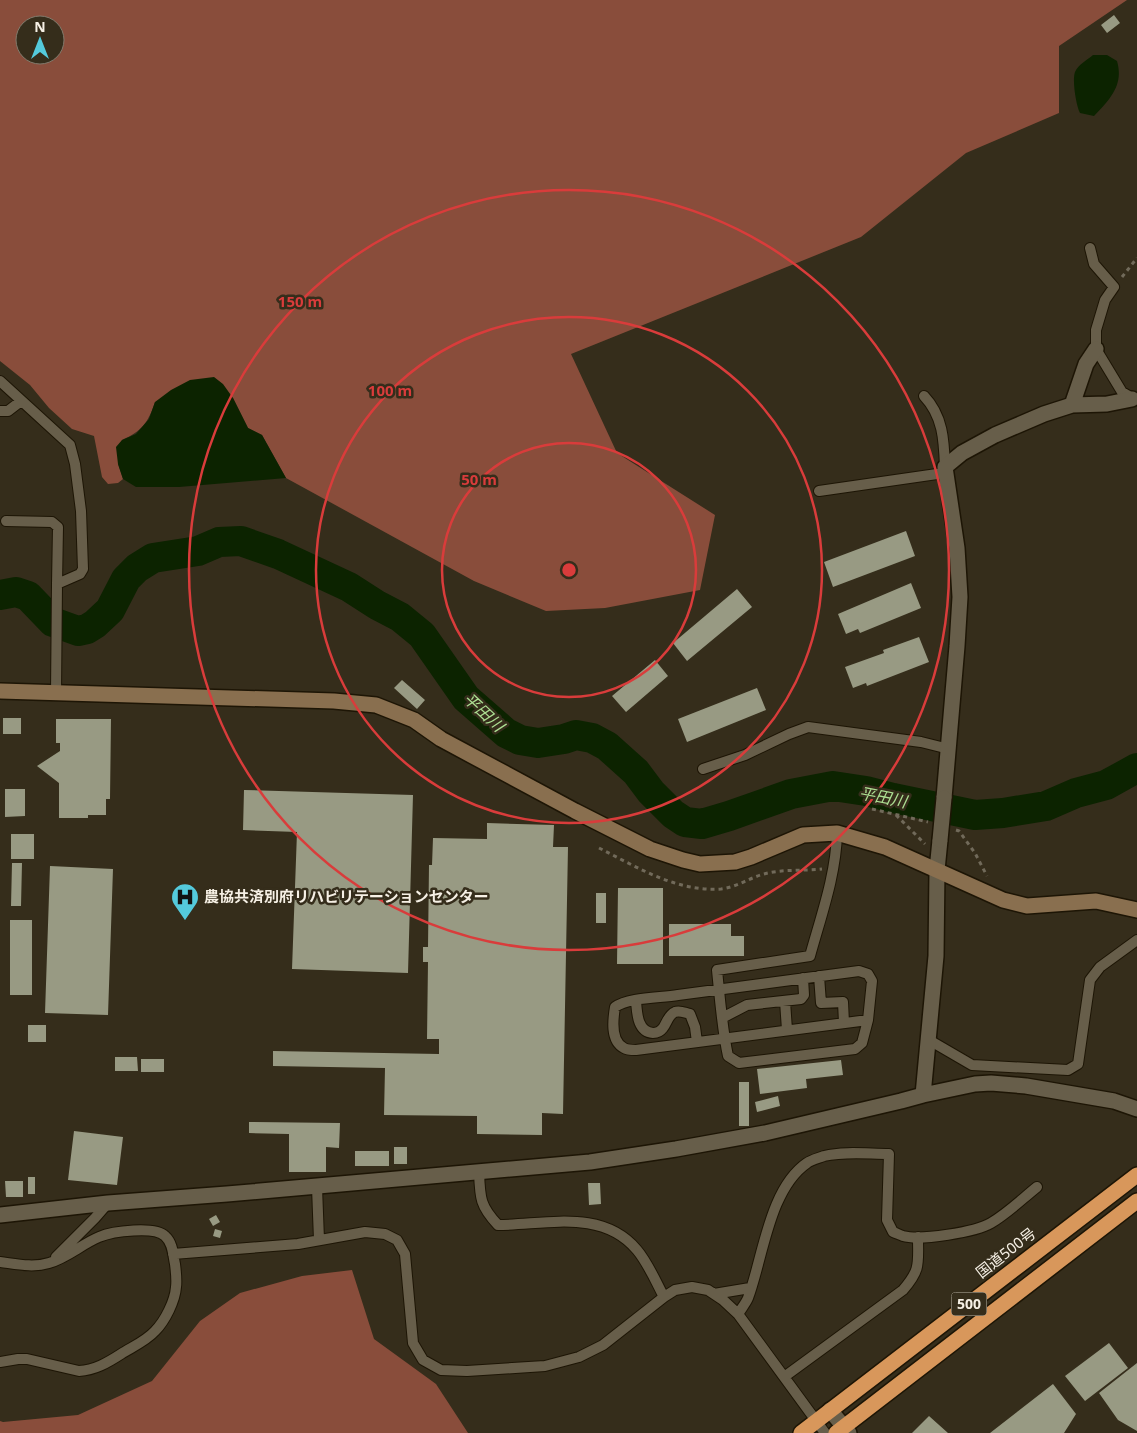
<svg xmlns="http://www.w3.org/2000/svg" width="1137" height="1433" viewBox="0 0 1137 1433" font-family="'Noto Sans','Noto Sans JP',sans-serif">
<rect width="100%" height="100%" fill="#352d1b"/>
<path fill="#894d3b" fill-rule="evenodd" d="M 0,0 L 1127,0 L 1059,46 L 1059,113 L 966,153 L 861,237 L 571,354 L 617,453 L 715,515 L 700,590 L 605,608 L 546,611 L 474,581 L 286,478 L 262,435 L 248,428 L 233,398 L 155,402 C 148,423 142,431 122,440 L 118,464 L 123,479 L 118,483 L 108,484 L 102,477 L 94,436 L 72,429 L 49,408 L 30,385 L 0,361 ZM 25,25 L 55,25 L 55,55 L 25,55 Z
M 352,1270 L 374,1339 L 436,1384 L 468,1433 L 0,1433 L 0,1421 L 3,1422 L 78,1415 L 152,1381 L 200,1321 L 240,1293 L 302,1276 Z"/>
<path fill="#0c2300" d="M 1093,55 L 1107,55 L 1117,61 C 1124,85 1110,99 1094,116 L 1080,113 C 1076,105 1072,80 1075,72 C 1078,65 1087,60 1093,55 Z
M 214,377 L 223,384 L 233,398 L 248,428 L 262,435 L 286,478 L 179,487 L 136,487 L 123,479 L 118,464 L 116,447 L 122,440 L 136,434 L 149,419 L 155,402 L 171,390 L 190,380 Z"/>
<g fill="none" stroke-linecap="round" stroke-linejoin="round">
<path stroke="#0c2300" stroke-width="30" d="M 0,595 L 16,592 L 28,596 L 53,622 L 78,631 L 87,629 L 95,624 L 110,610 L 126,579 L 137,568 L 153,558 L 198,551 L 219,542 L 241,541 L 278,554 L 349,587 L 377,605 L 400,617 L 422,635 L 466,698 L 506,733 L 520,740 L 538,743 L 564,739 L 576,735 L 592,738 L 607,746 L 636,772 L 651,792 L 673,814 L 685,822 L 702,824 L 729,816 L 791,794 L 833,786 L 866,791 L 893,798 L 975,815 L 1003,813 L 1046,806 L 1076,793 L 1106,785 L 1137,768"/>
</g>
<path fill="#989a83" d="M 1114,15 L 1120,23 L 1107,33 L 1101,25 Z
M 906,531 L 915,556 L 833,587 L 824,562 Z
M 911,583 L 921,608 L 860,633 L 858,629 L 846,634 L 838,614 Z
M 737,589 L 752,607 L 687,661 L 673,643 Z
M 919,637 L 929,662 L 867,686 L 866,683 L 853,688 L 845,667 L 884,653 L 883,650 Z
M 655,660 L 668,676 L 626,712 L 612,696 Z
M 402,680 L 425,700 L 417,709 L 394,688 Z
M 757,688 L 766,710 L 687,742 L 678,719 Z
M 3,718 L 21,718 L 21,734 L 3,734 Z
M 56,719 L 111,719 L 110,799 L 106,799 L 106,815 L 88,815 L 88,818 L 59,818 L 59,783 L 37,766 L 60,751 L 60,743 L 56,743 Z
M 5,789 L 25,789 L 25,816 L 5,817 Z
M 244,790 L 413,795 L 408,973 L 292,969 L 297,832 L 243,830 Z
M 487,823 L 554,825 L 553,847 L 568,847 L 563,1114 L 542,1113 L 542,1135 L 477,1134 L 477,1116 L 384,1115 L 385,1068 L 273,1066 L 273,1051 L 439,1054 L 439,1039 L 427,1039 L 428,962 L 423,962 L 423,947 L 428,947 L 429,865 L 432,865 L 433,838 L 487,839 Z
M 11,834 L 34,834 L 34,859 L 11,859 Z
M 12,863 L 22,863 L 21,906 L 11,906 Z
M 50,866 L 113,869 L 108,1015 L 45,1013 Z
M 618,888 L 663,888 L 663,964 L 617,964 Z
M 596,893 L 606,893 L 606,923 L 596,923 Z
M 10,920 L 32,920 L 32,995 L 10,995 Z
M 669,924 L 731,924 L 731,936 L 744,936 L 744,956 L 669,956 Z
M 28,1025 L 46,1025 L 46,1042 L 28,1042 Z
M 115,1057 L 137,1057 L 138,1071 L 115,1071 Z
M 141,1059 L 164,1059 L 164,1072 L 141,1072 Z
M 841,1060 L 843,1075 L 806,1079 L 807,1088 L 760,1094 L 757,1069 Z
M 739,1082 L 749,1082 L 749,1126 L 739,1126 Z
M 778,1096 L 780,1106 L 757,1112 L 755,1102 Z
M 249,1122 L 340,1123 L 339,1148 L 326,1147 L 326,1172 L 289,1172 L 289,1134 L 249,1133 Z
M 74,1131 L 123,1137 L 117,1185 L 68,1180 Z
M 394,1147 L 407,1147 L 407,1164 L 394,1164 Z
M 355,1151 L 389,1151 L 389,1166 L 355,1166 Z
M 28,1177 L 35,1177 L 35,1194 L 28,1194 Z
M 5,1181 L 23,1181 L 23,1197 L 6,1197 Z
M 588,1183 L 600,1183 L 601,1204 L 589,1205 Z
M 216,1215 L 220,1222 L 213,1226 L 209,1219 Z
M 215,1229 L 222,1231 L 220,1238 L 213,1236 Z
M 1109,1343 L 1128,1368 L 1085,1401 L 1065,1376 Z
M 1137,1363 L 1137,1431 L 1118,1420 L 1099,1393 Z
M 1053,1384 L 1076,1414 L 1064,1433 L 990,1433 Z
M 929,1416 L 948,1433 L 912,1433 Z"/>
<g fill="none" stroke-linecap="round" stroke-linejoin="round">
<g stroke="#1d1505" stroke-width="12">
<path id="lane" d="M 1090,248 L 1094,264 L 1114,287 L 1105,300 L 1096,330 L 1096,349 L 1122,392 L 1134,399
M 0,381 L 70,445 L 75,464 L 81,511 L 83,569 L 80,574 L 57,584 L 56,693
M 924,396 C 943,416 944,440 945,467
M 0,411 L 8,411 L 21,401
M 819,491 L 944,473
M 6,521 L 52,522 L 58,527 L 57,584
M 703,769 L 745,755 L 789,734 L 808,727 L 921,742 L 949,749
M 837,833 C 836,875 821,916 810,956 L 717,970 C 720,999 722,1028 728,1056 L 739,1063 L 855,1049 L 862,1043 L 868,1020 L 872,981 L 868,974 L 859,971 C 799,979 738,987 678,995 C 660,998 629,997 615,1007 C 613,1019 610,1041 624,1048 C 627,1050 632,1050 636,1050 L 868,1020
M 819,976 L 821,1003 L 843,1002 L 844,1023
M 636,1001 C 637,1012 637,1032 653,1033 C 657,1033 660,1032 663,1028 C 667,1023 668,1015 675,1012 C 680,1010 685,1013 690,1014 L 695,1027 L 697,1042
M 785,1001 L 787,1030
M 722,1018 L 747,1005 L 801,999 L 804,995 L 803,978
M 929,1040 L 972,1065 L 1068,1070 L 1078,1064 L 1090,980 L 1100,967 L 1137,940
M 479,1172 C 480,1198 480,1206 498,1225 C 545,1225 602,1208 637,1250 C 648,1263 656,1282 664,1297
M 317,1187 L 319,1240
M 173,1254 L 298,1244 L 365,1232 L 385,1234 L 397,1240 L 405,1254 L 413,1343 L 423,1360 L 441,1370 L 467,1371 L 545,1366 L 579,1357 L 603,1345 L 664,1297 L 675,1290 L 692,1287 L 708,1290 L 723,1300 L 738,1314 L 825,1433
M 56,1257 L 95,1218 L 108,1203
M 0,1262 C 16,1264 33,1268 49,1263 C 67,1258 82,1244 99,1237 C 113,1231 155,1226 165,1236 C 173,1243 173,1255 175,1264 C 176,1272 177,1280 176,1287 C 175,1301 165,1321 155,1331 C 146,1341 132,1347 121,1354 C 107,1363 95,1370 79,1371 L 27,1359 L 18,1359 L 0,1362
M 714,1294 L 750,1288
M 738,1314 C 741,1309 746,1303 748,1298 C 763,1258 769,1189 807,1163 C 811,1160 819,1158 824,1156 C 845,1151 868,1154 889,1154 L 887,1220 L 893,1232 C 896,1233 900,1235 903,1236 C 920,1241 976,1232 991,1223 C 1008,1213 1022,1199 1037,1187
M 784,1377 L 903,1290 C 921,1269 918,1264 918,1237"/>
</g>
<g stroke="#1d1505" stroke-width="18">
<path id="street" d="M 1072,405 L 1086,364 L 1096,349
M 944,798 L 957,646 L 960,597 L 957,548 L 945,467 L 962,453 L 995,435 L 1044,414 L 1072,405 L 1107,404 L 1132,399
M 923,1095 L 936,956 L 937,870 L 940,840
M 0,1215 L 108,1203 L 227,1194 L 590,1162 L 676,1149 L 765,1133 L 901,1101 L 923,1095 L 975,1084 L 991,1083 L 1026,1086 L 1114,1101 L 1137,1109
M 830,1410 L 849,1433"/>
</g>
<g stroke="#1d1505" stroke-width="18">
<path id="secondary" d="M 0,691 L 334,701 L 376,705 L 414,720 L 441,739 L 575,811 L 650,849 L 683,860 L 700,864 L 735,862 L 751,857 L 803,835 L 837,833 L 885,847 L 1003,900 L 1027,906 L 1096,901 L 1137,910"/>
</g>
<g stroke="#1d1505" stroke-width="18">
<path id="highway" d="M 801,1433 L 1137,1175
M 836,1433 L 1137,1201"/>
</g>
<path stroke="#716a5a" stroke-width="3" stroke-dasharray="4 4" stroke-linecap="butt" d="M 1122,277 L 1137,258
M 872,809 L 928,822
M 896,815 L 925,844
M 956,830 L 959,831 L 975,853 L 987,876
M 599,848 C 637,867 676,892 721,889 C 737,887 749,878 764,874 C 782,869 803,871 822,869"/>
<use href="#lane" stroke="#675e4a" stroke-width="10"/>
<use href="#street" stroke="#675e4a" stroke-width="15"/>
<use href="#secondary" stroke="#896f4f" stroke-width="15"/>
<use href="#highway" stroke="#d8975b" stroke-width="15"/>
<g stroke="#1d1505" stroke-width="18" stroke-linecap="butt">
<path id="street-bridge" d="M 940,840 L 944,798"/>
</g>
<use href="#street-bridge" stroke="#675e4a" stroke-width="15"/>
</g>
<g fill="none" stroke="#d93c3b" stroke-width="2.5">
<circle cx="569" cy="570" r="127"/>
<circle cx="569" cy="570" r="253"/>
<circle cx="569" cy="570" r="380"/>
</g>
<defs>
<g id="hospital-pin" transform="scale(1.4375)"><path d="M0 17L-7.5 6A9.5 9.5 0 1 1 7.5 6Z" fill="#54cadc" stroke="#352d1b"/><path d="M-5-5h3v3.5h4V-5h3V5h-3V1.5h-4V5h-3Z" fill="#111"/></g>
</defs>
<g fill-rule="evenodd">
<use href="#hospital-pin" x="185" y="897"/>
</g>
<g text-anchor="middle" stroke-width="5" stroke-linejoin="round" paint-order="stroke">
<rect fill="#352d1b" stroke="#bcb6a8" stroke-width="1" x="951.5" y="1292.5" width="35" height="23" rx="4"/>
<g font-size="14" font-weight="bold" fill="#f6f0e5">
<text x="969" y="1309">500</text>
</g>
<g font-size="15" font-weight="bold" fill="#f6f0e5" stroke="#352d1b" text-anchor="start">
<text x="204" y="902">農協共済別府リハビリテーションセンター</text>
</g>
<g font-size="15" fill="#f6f0e5" stroke="#352d1b">
<text transform="translate(1006 1253) rotate(-38)" y="5">国道500号</text>
</g>
<g font-size="16" font-style="italic" fill="#aee194" stroke="#352d1b">
<text transform="translate(484 712) rotate(43)" y="6">平田川</text>
<text transform="translate(883 797) rotate(11)" y="6">平田川</text>
</g>
</g>
<circle cx="569" cy="570" r="8" fill="#d93c3b" stroke="#352d1b" stroke-width="2.5"/>
<g font-size="15" text-anchor="middle" font-weight="bold" fill="#d93c3b" stroke="#352d1b" stroke-width="5" stroke-linejoin="round" paint-order="stroke">
<text x="300" y="307">150 m</text>
<text x="390" y="396">100 m</text>
<text x="479" y="485">50 m</text>
</g>
<g transform="translate(40 40)"><circle r="24" fill="#352d1b" stroke="#827b6c"/>
<path d="M0-4L9 19L0 12L-9 19Z" fill="#54cadc"/>
<text y="-8" font-size="14" font-weight="bold" text-anchor="middle" fill="#f6f0e5">N</text>
</g>
</svg>
